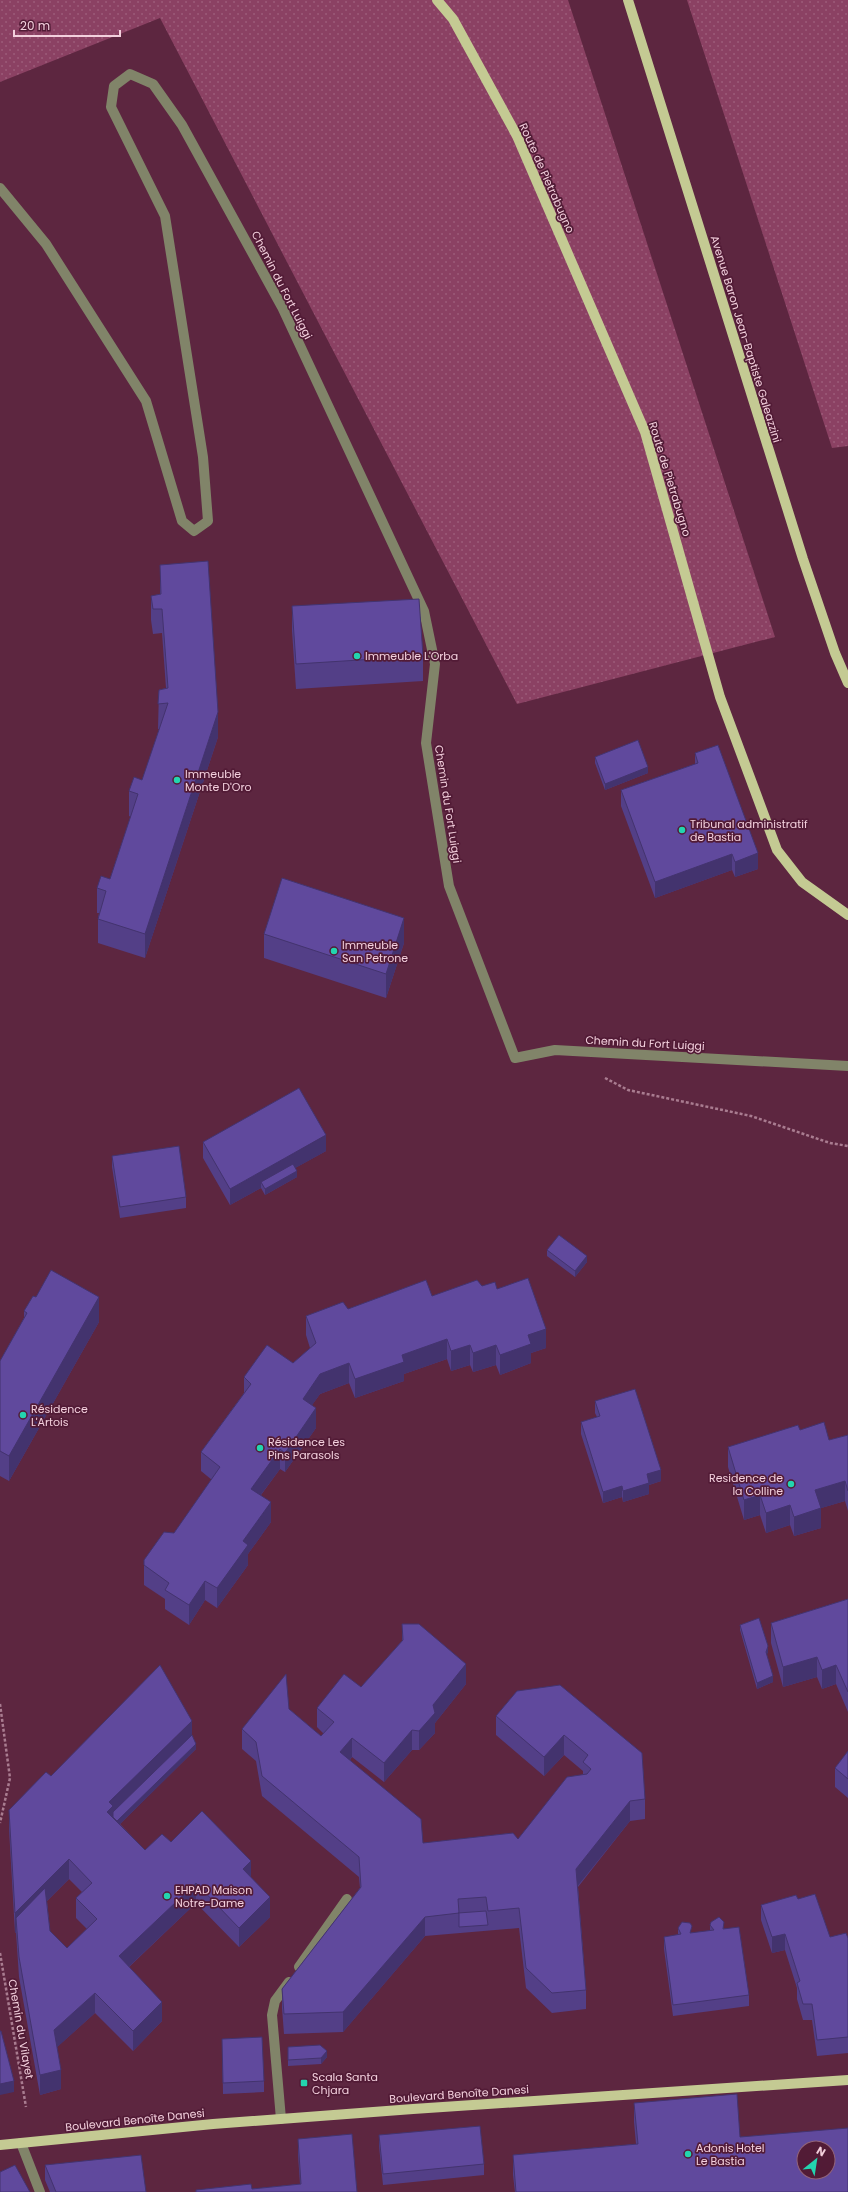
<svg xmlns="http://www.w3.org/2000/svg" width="848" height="2192" viewBox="0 0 848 2192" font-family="Poppins,sans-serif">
<defs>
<pattern id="grass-dots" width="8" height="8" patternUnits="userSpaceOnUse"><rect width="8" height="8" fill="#8b4163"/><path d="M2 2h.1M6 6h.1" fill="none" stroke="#9c5b79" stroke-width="1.8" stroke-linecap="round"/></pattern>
</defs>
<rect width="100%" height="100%" fill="#5d2640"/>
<path fill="url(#grass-dots)" d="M 0,0 L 568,0 L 775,637 L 517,704 L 160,18 L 0,82 Z
M 687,0 L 848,0 L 848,446 L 832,448 Z"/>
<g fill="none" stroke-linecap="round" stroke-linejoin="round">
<path stroke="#a97c90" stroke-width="2.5" stroke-dasharray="3 2" stroke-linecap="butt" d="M 605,1078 L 628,1090 L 751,1116 L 830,1143 L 848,1146
M 0,1704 L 10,1778 L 0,1823
M 0,1953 L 26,2107"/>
<path stroke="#818469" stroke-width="10" d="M 0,188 L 46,244 L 146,401 L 182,521 L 194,531 L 208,521 L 203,457 L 165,216 L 111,107 L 114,86 L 130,74 L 153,84 L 182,125 L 282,307 L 424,611 L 435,664 L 426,743 L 449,886 L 515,1058 L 555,1050 L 848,1066
M 299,1967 L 347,1899
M 281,2119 L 272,2015 L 275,2001 L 289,1982
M 21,2143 L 40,2192"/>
<path stroke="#c4ca93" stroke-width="10" d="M 437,0 L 453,19 L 517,136 L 645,432 L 720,697 L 777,850 L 802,882 L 848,915
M 628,0 L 803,559 L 835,653 L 848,683
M 0,2145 L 213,2124 L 413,2109 L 848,2080"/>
</g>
<path fill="#533f87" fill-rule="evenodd" d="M 160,565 L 218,737 L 145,958 L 98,943 L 98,919 L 99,913 L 97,913 L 97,888 L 110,879 L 131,817 L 129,816 L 129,791 L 142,780 L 160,729 L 158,729 L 159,690 L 166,688 L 162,633 L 153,634 L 151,620 L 151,596 L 160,595 Z
M 292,606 L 423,656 L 423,681 L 296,689 L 292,631 Z
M 695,753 L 758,869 L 735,877 L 732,870 L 655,898 L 621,806 L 621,790 L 695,764 Z
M 595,757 L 648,773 L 605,790 L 595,763 Z
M 264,934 L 404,943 L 386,998 L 264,958 Z
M 203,1142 L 326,1151 L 295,1168 L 297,1177 L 265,1195 L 261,1188 L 230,1205 L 203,1158 Z
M 112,1156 L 186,1197 L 186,1208 L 120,1218 L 112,1167 Z
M 547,1250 L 587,1262 L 575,1277 L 547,1256 Z
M 482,1286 L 497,1289 L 546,1348 L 531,1353 L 531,1363 L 500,1375 L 496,1365 L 473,1372 L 470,1365 L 451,1371 L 447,1359 L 404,1374 L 404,1381 L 355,1398 L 349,1383 L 320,1394 L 312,1405 L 316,1428 L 285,1472 L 280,1469 L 261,1495 L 271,1522 L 248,1554 L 248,1565 L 217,1608 L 205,1600 L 189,1625 L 165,1609 L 165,1599 L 144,1585 L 144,1560 L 174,1533 L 212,1480 L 201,1471 L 201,1452 L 244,1393 L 244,1377 L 293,1363 L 310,1348 L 306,1335 L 306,1316 L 348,1309 L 432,1296 Z
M 36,1297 L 99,1322 L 9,1481 L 0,1476 L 0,1361 L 24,1318 L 24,1311 Z
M 595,1401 L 661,1481 L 649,1485 L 649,1494 L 623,1502 L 622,1497 L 603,1503 L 581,1434 L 581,1422 L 597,1417 L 595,1413 Z
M 800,1430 L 829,1440 L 848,1435 L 848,1511 L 845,1501 L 821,1508 L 821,1528 L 794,1536 L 790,1525 L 766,1533 L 760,1515 L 744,1520 L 728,1467 L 728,1447 Z
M 848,1599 L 848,1712 L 836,1684 L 822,1689 L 817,1677 L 783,1687 L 771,1643 L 771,1623 Z
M 402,1624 L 466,1684 L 435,1723 L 435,1733 L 419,1750 L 412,1750 L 384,1782 L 352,1757 L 350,1760 L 423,1843 L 518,1839 L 583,1774 L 583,1771 L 564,1755 L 544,1776 L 496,1735 L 496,1716 L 517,1691 L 645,1799 L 645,1819 L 630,1821 L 578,1887 L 586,1990 L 586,2009 L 552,2013 L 526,1988 L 519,1928 L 425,1936 L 343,2032 L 284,2034 L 282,2008 L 282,1989 L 360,1888 L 359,1877 L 262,1796 L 256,1761 L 242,1749 L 242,1729 L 289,1709 L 321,1736 L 324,1734 L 317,1727 L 317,1708 L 361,1687 L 402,1641 Z
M 740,1625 L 768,1652 L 766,1655 L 773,1682 L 757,1689 L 740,1630 Z
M 192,1735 L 196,1749 L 120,1824 L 145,1850 L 171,1842 L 251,1879 L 270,1917 L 239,1947 L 196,1903 L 129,1967 L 162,2021 L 133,2051 L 95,2013 L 57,2047 L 61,2089 L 40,2095 L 19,1977 L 16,1932 L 15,1933 L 9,1829 L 9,1810 L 51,1776 ZM 69,1879 L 82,1892 L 76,1898 L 76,1918 L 87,1929 L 67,1948 L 50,1931 L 47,1901 Z
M 848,1751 L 848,1798 L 835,1787 L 835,1768 Z
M 798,1899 L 830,1937 L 848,1938 L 848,2053 L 817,2056 L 812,2020 L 803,2020 L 797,1999 L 797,1988 L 785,1950 L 772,1953 L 761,1920 L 761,1905 Z
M 710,1925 L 724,1928 L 749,1995 L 749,2006 L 673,2016 L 664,1949 L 664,1937 L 678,1935 L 678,1928 L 692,1933 L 710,1931 Z
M 222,2039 L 264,2081 L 264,2092 L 223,2094 Z
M 288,2047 L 327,2057 L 321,2064 L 288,2066 Z
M 634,2103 L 740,2137 L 848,2192 L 515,2192 L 513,2175 L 513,2155 L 636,2144 L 634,2122 Z
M 379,2135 L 484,2164 L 484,2175 L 383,2185 L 379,2146 Z
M 298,2139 L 357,2192 L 252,2189 L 300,2184 L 298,2155 Z
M 45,2165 L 146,2192 L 50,2192 L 45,2180 Z"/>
<path fill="#43336e" d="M 218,712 L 218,737 L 145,958 L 145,934 Z
M 648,767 L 648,773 L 605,790 L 605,784 Z
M 758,853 L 758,869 L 735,877 L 735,862 Z
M 732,854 L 732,870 L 655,898 L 655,882 Z
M 404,918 L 404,943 L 386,998 L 386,974 Z
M 326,1135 L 326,1151 L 263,1186 L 261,1182 L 261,1188 L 230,1205 L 230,1189 Z
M 297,1171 L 297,1177 L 265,1195 L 265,1189 Z
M 587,1256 L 587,1262 L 575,1277 L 575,1271 Z
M 99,1297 L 99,1322 L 9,1481 L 9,1456 Z
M 546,1329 L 546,1348 L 531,1353 L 531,1363 L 500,1375 L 500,1355 L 528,1335 Z
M 447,1339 L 447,1359 L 404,1374 L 404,1381 L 355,1398 L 355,1379 L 402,1355 Z
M 470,1345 L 470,1365 L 451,1371 L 451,1351 Z
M 496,1345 L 496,1365 L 473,1372 L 473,1353 Z
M 349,1363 L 349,1383 L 320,1394 L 303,1418 L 303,1399 L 320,1374 Z
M 316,1408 L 316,1428 L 285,1472 L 285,1453 Z
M 280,1449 L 280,1469 L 251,1508 L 251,1489 Z
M 661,1470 L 661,1481 L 649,1485 L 649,1494 L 623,1502 L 623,1491 L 647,1474 Z
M 845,1481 L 845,1501 L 815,1510 L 815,1490 Z
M 622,1486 L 622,1497 L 603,1503 L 603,1492 Z
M 760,1495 L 760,1515 L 744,1520 L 744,1500 Z
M 271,1502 L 271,1522 L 248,1554 L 248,1565 L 217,1608 L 217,1588 L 243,1541 Z
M 790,1505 L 790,1525 L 766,1533 L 766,1513 Z
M 821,1508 L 821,1528 L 794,1536 L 794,1517 Z
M 205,1581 L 205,1600 L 189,1625 L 189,1605 Z
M 768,1646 L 768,1652 L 766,1658 L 766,1652 Z
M 817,1657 L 817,1677 L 783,1687 L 783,1667 Z
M 466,1664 L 466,1684 L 435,1723 L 435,1733 L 419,1750 L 419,1731 L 433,1705 Z
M 836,1665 L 836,1684 L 822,1689 L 822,1670 Z
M 773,1676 L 773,1682 L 757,1689 L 757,1683 Z
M 192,1721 L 192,1741 L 107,1831 L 107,1812 L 109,1802 Z
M 412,1730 L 412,1750 L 384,1782 L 384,1763 Z
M 564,1735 L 564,1755 L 544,1776 L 544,1757 Z
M 352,1738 L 352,1757 L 340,1771 L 340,1752 Z
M 196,1744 L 196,1749 L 115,1829 L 115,1823 Z
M 630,1801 L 630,1821 L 576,1888 L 576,1869 Z
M 69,1859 L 69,1879 L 17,1931 L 16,1918 L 16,1932 L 15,1933 L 15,1913 Z
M 251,1861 L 251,1881 L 243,1869 Z
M 196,1883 L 196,1903 L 119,1976 L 119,1956 Z
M 270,1897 L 270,1917 L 239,1947 L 239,1928 Z
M 425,1917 L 425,1936 L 343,2032 L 343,2012 Z
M 785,1934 L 785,1950 L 772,1953 L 772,1937 Z
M 95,1993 L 95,2013 L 54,2050 L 54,2030 Z
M 162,2002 L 162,2021 L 133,2051 L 133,2031 Z
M 327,2051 L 327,2057 L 321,2064 L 321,2058 Z
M 61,2070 L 61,2089 L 40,2095 L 40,2075 Z
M 14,2081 L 14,2092 L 0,2095 L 0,2084 Z"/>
<path fill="#60499d" stroke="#43336e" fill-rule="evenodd" d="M 208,561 L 218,712 L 145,934 L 98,919 L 106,891 L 97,888 L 101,876 L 110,879 L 138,794 L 129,791 L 134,777 L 142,780 L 168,703 L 158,704 L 159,690 L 168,688 L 162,609 L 153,609 L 151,596 L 161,594 L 160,565 Z
M 419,599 L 423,656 L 296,664 L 292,606 Z
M 638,740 L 648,767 L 605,784 L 595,757 Z
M 718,745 L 758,853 L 735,862 L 732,854 L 655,882 L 621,790 L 698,763 L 695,753 Z
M 282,878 L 404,918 L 386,974 L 264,934 Z
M 299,1088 L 326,1135 L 230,1189 L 203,1142 Z
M 179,1146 L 186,1197 L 120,1207 L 112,1156 Z
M 293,1164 L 297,1171 L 265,1189 L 261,1182 Z
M 559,1235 L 587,1256 L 575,1271 L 547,1250 Z
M 51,1270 L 99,1297 L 9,1456 L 0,1451 L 0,1361 L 27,1313 L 24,1311 L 33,1296 L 36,1297 Z
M 528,1278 L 546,1329 L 528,1335 L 531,1344 L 500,1355 L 496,1345 L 473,1353 L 470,1345 L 451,1351 L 447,1339 L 402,1355 L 404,1362 L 355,1379 L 349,1363 L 320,1374 L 303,1399 L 316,1408 L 285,1453 L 280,1449 L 251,1489 L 271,1502 L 243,1541 L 248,1545 L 217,1588 L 205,1581 L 189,1605 L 165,1590 L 169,1583 L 144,1565 L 144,1560 L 164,1532 L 174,1533 L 220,1467 L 201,1452 L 251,1384 L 244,1377 L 267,1345 L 293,1363 L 316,1343 L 306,1316 L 343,1302 L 348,1309 L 426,1280 L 432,1296 L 477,1280 L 482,1286 L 495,1282 L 497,1289 Z
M 635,1389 L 661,1470 L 647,1474 L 649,1483 L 623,1491 L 622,1486 L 603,1492 L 581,1422 L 600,1416 L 595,1401 Z
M 824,1422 L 829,1440 L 848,1435 L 848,1491 L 845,1481 L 815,1490 L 821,1508 L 794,1517 L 790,1505 L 766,1513 L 760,1495 L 744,1500 L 728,1447 L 798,1425 L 800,1430 Z
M 848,1599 L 848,1692 L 836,1665 L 822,1670 L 817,1657 L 783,1667 L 771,1623 Z
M 759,1618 L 768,1646 L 766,1652 L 773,1676 L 757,1683 L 740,1625 Z
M 402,1624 L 419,1624 L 466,1664 L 433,1705 L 435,1713 L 419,1731 L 412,1730 L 384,1763 L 352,1738 L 340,1752 L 421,1819 L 423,1843 L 513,1833 L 518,1839 L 567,1777 L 587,1774 L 591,1769 L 583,1762 L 588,1755 L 564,1735 L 544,1757 L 496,1716 L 517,1691 L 560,1685 L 642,1753 L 645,1799 L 630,1801 L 576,1869 L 586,1990 L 552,1993 L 526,1968 L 519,1908 L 488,1911 L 486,1897 L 458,1899 L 459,1913 L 425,1917 L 343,2012 L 284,2014 L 282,1989 L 361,1887 L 359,1857 L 262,1776 L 256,1742 L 242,1729 L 286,1674 L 289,1709 L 321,1736 L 334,1722 L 317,1708 L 344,1674 L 361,1687 L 403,1640 Z
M 160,1665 L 192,1721 L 109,1802 L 113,1806 L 107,1812 L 145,1850 L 162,1834 L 171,1842 L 202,1811 L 251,1861 L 243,1869 L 270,1897 L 239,1928 L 196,1883 L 119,1956 L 162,2002 L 133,2031 L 95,1993 L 54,2030 L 61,2070 L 40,2075 L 19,1957 L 16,1918 L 45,1888 L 50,1931 L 67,1948 L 97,1919 L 76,1898 L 92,1883 L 69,1859 L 15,1913 L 9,1810 L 46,1772 L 51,1776 Z
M 192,1735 L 196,1744 L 117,1821 L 113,1817 L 113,1812 Z
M 848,1751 L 848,1779 L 835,1768 Z
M 815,1894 L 830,1937 L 846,1933 L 848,1938 L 848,2037 L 817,2040 L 812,2004 L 803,2004 L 797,1983 L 800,1981 L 785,1934 L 772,1937 L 761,1905 L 796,1895 L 798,1899 Z
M 486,1911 L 488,1925 L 459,1927 L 459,1913 L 458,1913 Z
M 719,1917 L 724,1922 L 723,1929 L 739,1927 L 749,1995 L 673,2005 L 664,1937 L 681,1934 L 678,1928 L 682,1922 L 690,1923 L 692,1926 L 690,1933 L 714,1930 L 710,1925 L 711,1922 Z
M 0,2031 L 1,2031 L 14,2081 L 0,2084 Z
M 262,2037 L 264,2081 L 223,2083 L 222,2039 Z
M 320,2045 L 327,2051 L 321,2058 L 288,2060 L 288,2047 Z
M 737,2094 L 740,2137 L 848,2128 L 848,2192 L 516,2192 L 513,2155 L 638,2144 L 634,2103 ZM 804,2148 L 828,2148 L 828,2172 L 804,2172 Z
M 480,2126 L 484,2164 L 383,2174 L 379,2135 Z
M 352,2134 L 357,2192 L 196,2192 L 196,2190 L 251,2184 L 252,2189 L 301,2184 L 298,2139 Z
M 141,2155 L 146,2192 L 56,2192 L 45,2165 Z
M 15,2165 L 30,2192 L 0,2192 L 0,2172 Z"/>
<g fill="#23d5af" stroke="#521b36" stroke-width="1.5">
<circle cx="357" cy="656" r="4"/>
<circle cx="177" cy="780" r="4"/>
<circle cx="682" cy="830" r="4"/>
<circle cx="334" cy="951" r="4"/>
<circle cx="23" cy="1415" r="4"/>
<circle cx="260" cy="1448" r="4"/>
<circle cx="791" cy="1484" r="4"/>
<circle cx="167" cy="1896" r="4"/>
<rect x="300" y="2079" width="8" height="8" rx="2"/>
<circle cx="688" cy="2154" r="4"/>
</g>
<g text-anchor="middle" stroke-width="3.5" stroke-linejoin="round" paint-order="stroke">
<g font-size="11" fill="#f3d0dd" stroke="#521b36">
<text transform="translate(547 178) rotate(66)" y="4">Route de Pietrabugno</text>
<text transform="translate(282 285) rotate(63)" y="4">Chemin du Fort Luiggi</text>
<text transform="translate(746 339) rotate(73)" y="4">Avenue Baron Jean-Baptiste Galeazzini</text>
<text transform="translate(670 479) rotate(73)" y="4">Route de Pietrabugno</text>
<text transform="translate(448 804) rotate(81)" y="4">Chemin du Fort Luiggi</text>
<text transform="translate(645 1043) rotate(3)" y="4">Chemin du Fort Luiggi</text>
<text transform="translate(21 2029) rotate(80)" y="4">Chemin du Vilayet</text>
<text transform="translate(459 2094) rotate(-4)" y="4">Boulevard Benoîte Danesi</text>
<text transform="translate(135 2120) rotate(-6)" y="4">Boulevard Benoîte Danesi</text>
</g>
<g font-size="11" fill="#f3d0dd" stroke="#521b36" text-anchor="start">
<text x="365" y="660">Immeuble L'Orba</text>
<text x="185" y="778">Immeuble<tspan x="185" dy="13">Monte D'Oro</tspan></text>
<text x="690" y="828">Tribunal administratif<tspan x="690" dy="13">de Bastia</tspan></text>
<text x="342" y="949">Immeuble<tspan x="342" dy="13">San Petrone</tspan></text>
<text x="31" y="1413">Résidence<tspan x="31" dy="13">L'Artois</tspan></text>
<text x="268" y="1446">Résidence Les<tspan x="268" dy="13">Pins Parasols</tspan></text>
<text x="783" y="1482" text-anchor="end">Residence de<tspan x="783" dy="13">la Colline</tspan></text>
<text x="175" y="1894">EHPAD Maison<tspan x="175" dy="13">Notre-Dame</tspan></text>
<text x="312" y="2081">Scala Santa<tspan x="312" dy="13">Chjara</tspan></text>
<text x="696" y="2152">Adonis Hotel<tspan x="696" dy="13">Le Bastia</tspan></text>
</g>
</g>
<g transform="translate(816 2160) rotate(30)"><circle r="19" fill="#521b36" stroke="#926379"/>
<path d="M0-3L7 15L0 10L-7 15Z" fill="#23d5af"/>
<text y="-6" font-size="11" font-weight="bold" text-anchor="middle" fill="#f3d0dd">N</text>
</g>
<path d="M14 30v6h106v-6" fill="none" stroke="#f3d0dd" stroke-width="2"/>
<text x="20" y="30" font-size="12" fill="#f3d0dd" stroke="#521b36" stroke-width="3" paint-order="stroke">20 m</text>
</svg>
